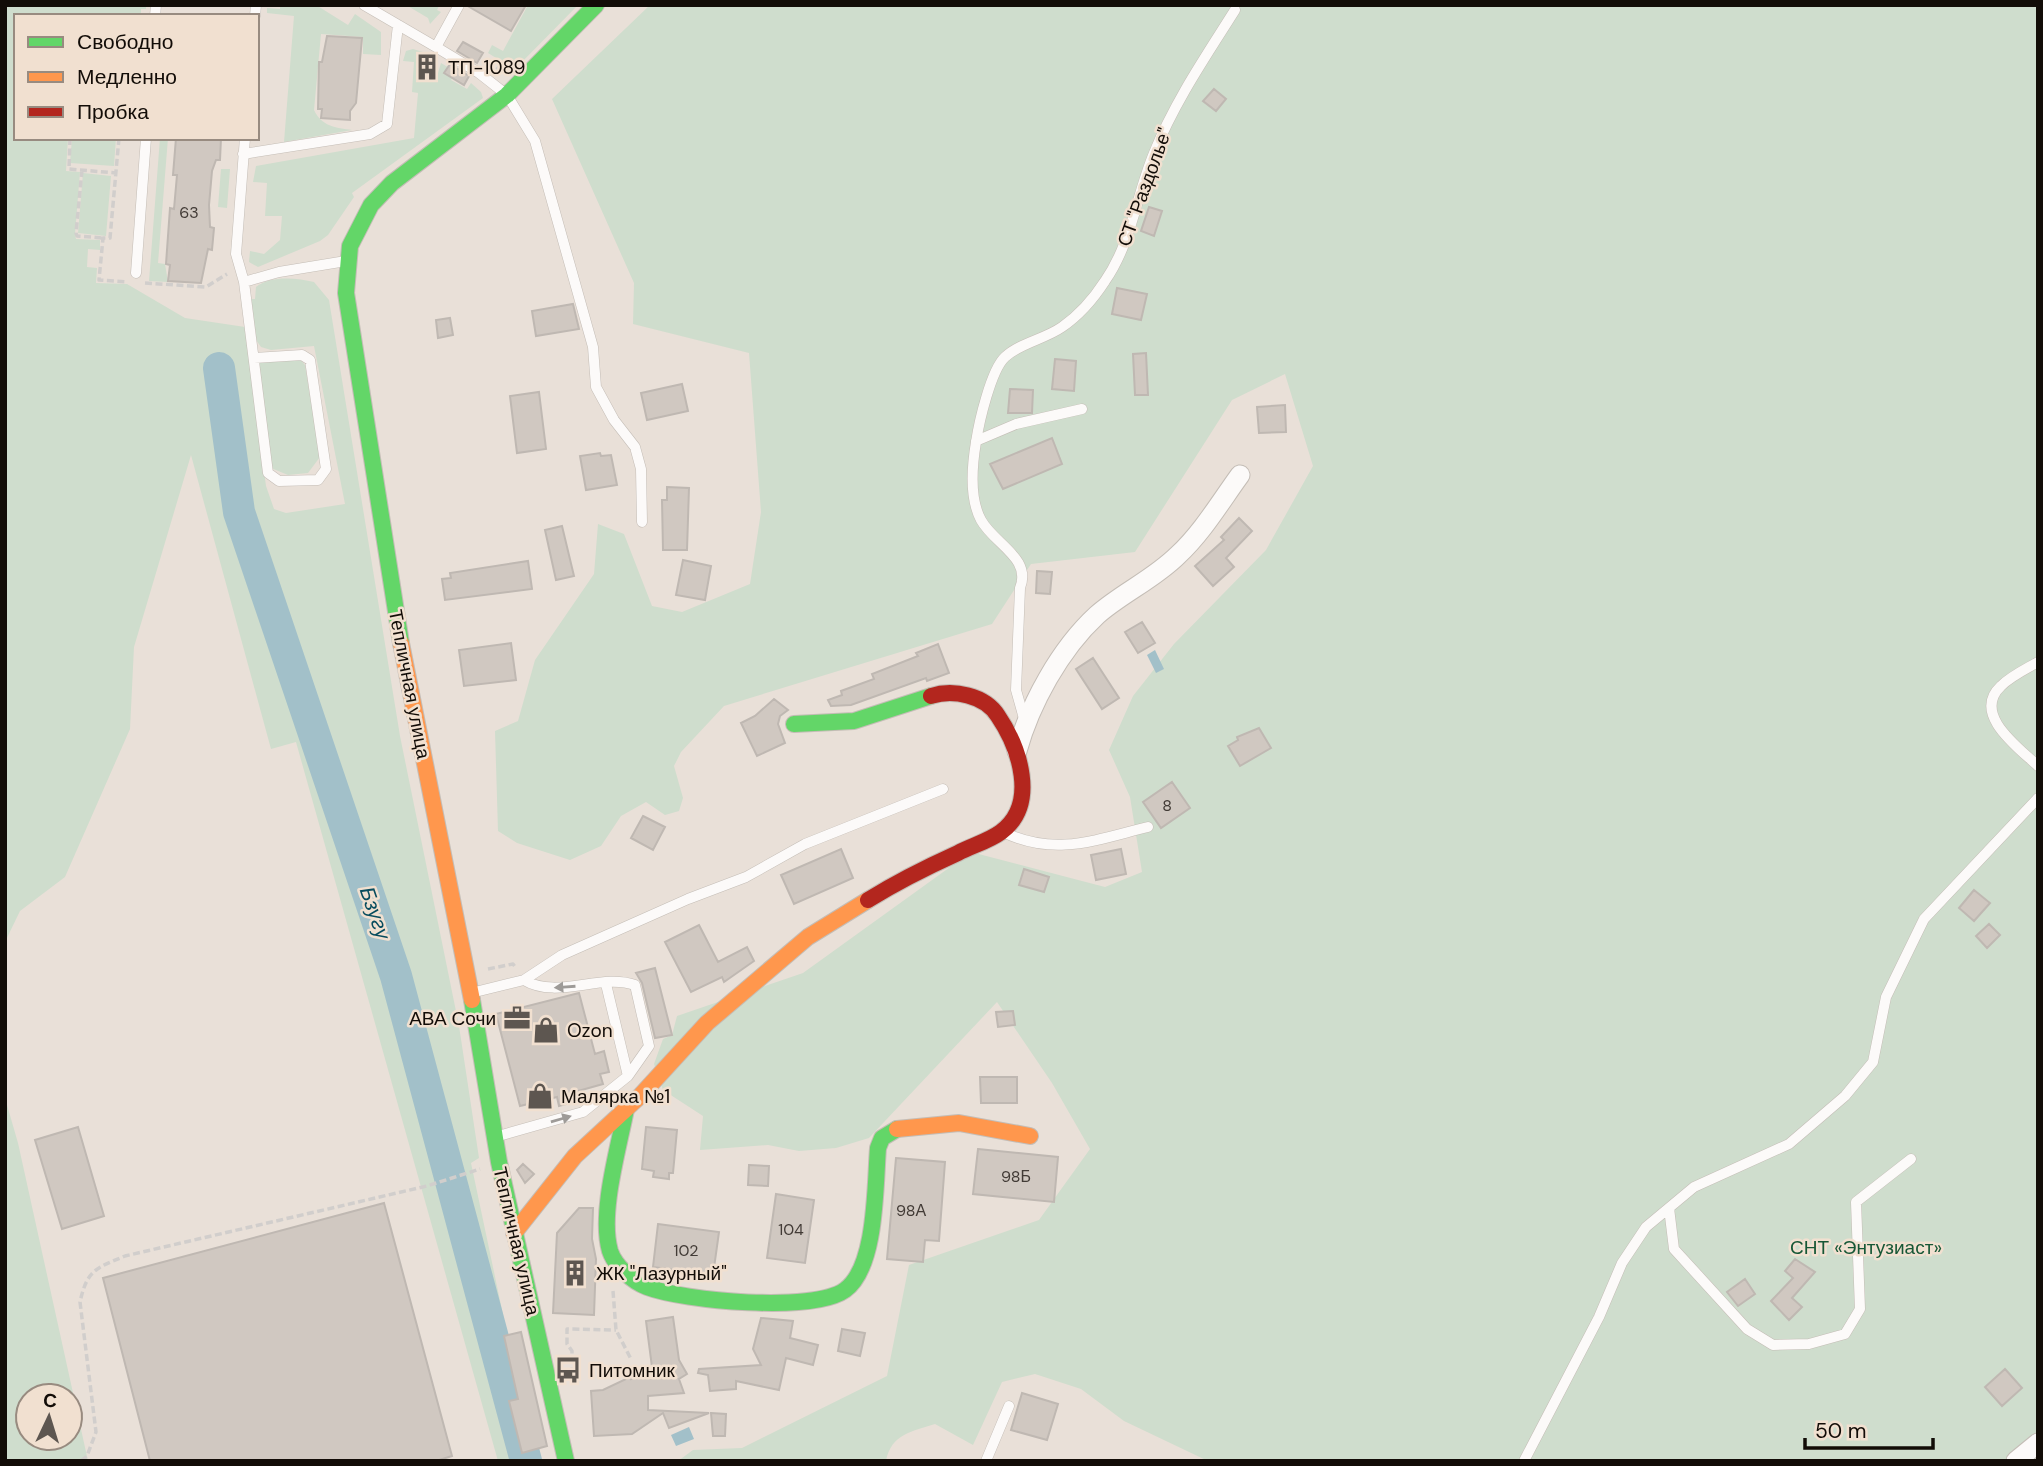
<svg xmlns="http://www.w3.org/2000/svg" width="2043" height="1466" viewBox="0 0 2043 1466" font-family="'DM Sans',sans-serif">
<rect width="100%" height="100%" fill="#e9e0d8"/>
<path fill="#cfddcd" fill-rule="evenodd" d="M 5,5 L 146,5 L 146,9 L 141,9 L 141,16 L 16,16 L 16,138 L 68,138 L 66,171 L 80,172 L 75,234 L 76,239 L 100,240 L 100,250 L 88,249 L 87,267 L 97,268 L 96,283 L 127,284 L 185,318 L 245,327 L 266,486 L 274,509 L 286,513 L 345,504 L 314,346 L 271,350 L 261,347 L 256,340 L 251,299 L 255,299 L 256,287 C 271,275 297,278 314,282 L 329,300 L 400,736 L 459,1026 L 479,1158 L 471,1163 L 505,1324 L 505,1390 L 530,1461 L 498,1461 L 296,742 L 271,749 L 191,455 L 134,647 L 130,729 L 65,877 L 20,911 L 5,942 Z
M 280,5 L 316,5 L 348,25 L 355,14 L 381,32 L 381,55 L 363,54 L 363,37 L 321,34 L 314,110 C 321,126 336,128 352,130 L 284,142 L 294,16 L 267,13 L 267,8 L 280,9 Z
M 406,5 L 444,5 L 439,6 L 437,10 L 441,12 L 430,24 L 428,18 Z
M 528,5 L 578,5 L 520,64 L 511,67 L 488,53 L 492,45 L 503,51 Z
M 650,5 L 2038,5 L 2038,1461 L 1208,1461 L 1124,1421 L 1081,1389 L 1035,1374 L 1002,1382 L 973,1445 L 935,1424 C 913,1431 891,1434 886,1461 L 678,1461 L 693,1450 L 742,1448 L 887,1376 L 909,1265 L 1039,1220 L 1090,1149 L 1052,1083 L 997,1002 L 869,1138 L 836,1148 L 799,1151 L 768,1145 L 700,1150 L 703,1116 L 663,1090 L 654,1064 L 663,1039 L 672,1035 L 677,1016 L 803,973 L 971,852 L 1105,887 L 1142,872 L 1130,797 L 1109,750 L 1133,696 L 1174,644 L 1266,550 L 1313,466 L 1285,374 L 1232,400 L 1135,552 L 1031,564 L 992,624 L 724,706 L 681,752 L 674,766 L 683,798 L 679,811 L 665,815 L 646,802 L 621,816 L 601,846 L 570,860 L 517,843 L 498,831 L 495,731 L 518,721 L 535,660 L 594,574 L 598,524 L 624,534 L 652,606 L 682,612 L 750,584 L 761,512 L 749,353 L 633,324 L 634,283 L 552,99 Z
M 413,49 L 423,52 L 417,68 L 433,76 L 438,73 L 441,63 L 456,72 L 451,80 L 467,89 L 471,83 L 481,92 L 483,98 L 352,193 L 354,197 L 328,235 L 320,241 L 258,267 L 249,262 L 250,251 L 264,254 L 280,240 L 282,216 L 265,216 L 267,183 L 253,182 L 256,166 L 414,138 L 418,93 L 412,92 L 414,62 L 403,61 L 406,51 Z
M 72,138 L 116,138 L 114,166 L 70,163 Z
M 160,138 L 168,138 L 158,263 L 165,264 L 168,282 L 149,281 Z
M 221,169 L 230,169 L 227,208 L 218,207 Z
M 83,173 L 111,176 L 106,236 L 78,233 Z
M 299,358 L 305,365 L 320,457 L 308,473 L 288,475 L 271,468 L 257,363 L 262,360 Z
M 5,1098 L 18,1143 L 88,1461 L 5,1461 ZM 28,1396 L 70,1396 L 70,1438 L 28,1438 Z"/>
<path fill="#a2c0c9" d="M 1155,650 L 1164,669 L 1156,673 L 1147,655 Z
M 689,1427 L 694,1439 L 676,1446 L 671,1435 Z"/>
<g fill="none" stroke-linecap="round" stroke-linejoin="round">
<path stroke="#a2c0c9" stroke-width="32" d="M 219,368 L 239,512 L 396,976 L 526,1461"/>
</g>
<path fill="#d0c8c1" stroke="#bfb8b2" stroke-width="2" d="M 466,5 L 526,5 L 511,31 Z
M 327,36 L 362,38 L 356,103 L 350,111 L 350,120 L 321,118 L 322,109 L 318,109 L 319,62 L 322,62 Z
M 463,42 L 483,53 L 477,63 L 457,51 Z
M 450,64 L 469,76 L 464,85 L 444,73 Z
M 1214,89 L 1226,99 L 1216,111 L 1203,101 Z
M 176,138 L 221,138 L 220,160 L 216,160 L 212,171 L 209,205 L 210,227 L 214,228 L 212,250 L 208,249 L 201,283 L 168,281 L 170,265 L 166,264 L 170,208 L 174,209 L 177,175 L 173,175 Z
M 1149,207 L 1162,211 L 1154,236 L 1141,231 Z
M 1117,288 L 1147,294 L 1141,320 L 1112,314 Z
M 573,304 L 579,329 L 536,336 L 532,311 Z
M 450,318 L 453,335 L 438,338 L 436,320 Z
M 1146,353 L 1148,395 L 1135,395 L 1133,354 Z
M 1055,359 L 1076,361 L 1074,391 L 1052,389 Z
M 682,384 L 688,411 L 647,420 L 641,393 Z
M 1010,389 L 1033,390 L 1032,413 L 1008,413 Z
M 539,392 L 546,449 L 517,453 L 510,396 Z
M 1285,405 L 1286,432 L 1259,433 L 1257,407 Z
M 1052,438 L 1062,464 L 1003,489 L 990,464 Z
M 600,453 L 601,456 L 611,455 L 617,485 L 586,490 L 580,456 Z
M 667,487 L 689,488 L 687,550 L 663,550 L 662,500 L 667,500 Z
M 1239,518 L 1252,531 L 1226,558 L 1234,567 L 1213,586 L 1195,566 L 1224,540 L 1221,537 Z
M 562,526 L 574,576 L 556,580 L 545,530 Z
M 683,560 L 711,566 L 705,600 L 676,595 Z
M 528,561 L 532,589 L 445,600 L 442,579 L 451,578 L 450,573 Z
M 1037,571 L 1052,572 L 1050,594 L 1036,593 Z
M 1142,622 L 1155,643 L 1138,653 L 1125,632 Z
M 511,643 L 516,680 L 464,686 L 459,650 Z
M 938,644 L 949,673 L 927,681 L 926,678 L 851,705 L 831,706 L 828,700 L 842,695 L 841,691 L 874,679 L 872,674 L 918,656 L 916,653 Z
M 1093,658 L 1119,698 L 1102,709 L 1076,669 Z
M 774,699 L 788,710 L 780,716 L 778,724 L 785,743 L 757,756 L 741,723 L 755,716 Z
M 1259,728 L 1271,748 L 1240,766 L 1228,746 L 1238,740 L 1237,737 Z
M 1172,782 L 1190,808 L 1161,828 L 1143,802 Z
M 643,816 L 665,827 L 653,850 L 631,838 Z
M 841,849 L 853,878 L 794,904 L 781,875 Z
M 1121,849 L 1126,874 L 1096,880 L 1091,855 Z
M 1024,869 L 1049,877 L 1044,892 L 1019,885 Z
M 1974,890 L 1990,903 L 1974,921 L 1959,908 Z
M 1989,924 L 2000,935 L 1987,948 L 1976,936 Z
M 699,925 L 718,962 L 747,947 L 754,961 L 724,982 L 722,977 L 691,992 L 665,942 Z
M 655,968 L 672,1035 L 655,1038 L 642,983 L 636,973 Z
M 579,993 L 595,1054 L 604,1051 L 609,1072 L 600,1074 L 603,1084 L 571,1093 L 573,1102 L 559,1106 L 557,1097 L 520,1106 L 496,1014 Z
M 1013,1011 L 1015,1025 L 998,1027 L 996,1012 Z
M 980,1077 L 1017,1077 L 1017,1103 L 981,1103 Z
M 78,1127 L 104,1216 L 62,1229 L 35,1140 Z
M 646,1127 L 677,1130 L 673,1173 L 669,1173 L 669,1179 L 653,1177 L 654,1171 L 642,1169 Z
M 978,1149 L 1058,1157 L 1054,1202 L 973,1194 Z
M 896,1158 L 945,1162 L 939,1241 L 925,1240 L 923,1262 L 887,1259 Z
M 523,1164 L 534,1174 L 525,1183 L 517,1170 Z
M 749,1165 L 769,1166 L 768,1186 L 748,1185 Z
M 776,1194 L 814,1200 L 805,1263 L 767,1258 Z
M 384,1203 L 452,1456 L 436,1461 L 150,1461 L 103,1278 Z
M 579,1208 L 593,1208 L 592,1239 L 596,1259 L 594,1315 L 553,1313 L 557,1233 Z
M 658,1224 L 719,1232 L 713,1275 L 653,1267 Z
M 1795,1259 L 1815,1272 L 1792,1298 L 1802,1307 L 1789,1320 L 1771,1301 L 1793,1278 L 1785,1271 Z
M 1745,1279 L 1755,1294 L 1738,1306 L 1727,1292 Z
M 673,1317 L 679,1360 L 687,1374 L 679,1379 L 684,1393 L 648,1396 L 648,1410 L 709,1413 L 669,1428 L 663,1413 L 632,1434 L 594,1436 L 591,1391 L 603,1390 L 630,1377 L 631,1379 L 652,1367 L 646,1321 Z
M 761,1318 L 793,1321 L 790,1338 L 818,1345 L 813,1365 L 786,1358 L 779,1390 L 736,1381 L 736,1389 L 710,1391 L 708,1375 L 698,1373 L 699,1369 L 761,1365 L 753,1349 Z
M 842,1329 L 865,1333 L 860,1356 L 838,1351 Z
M 521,1332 L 547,1446 L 522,1453 L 509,1401 L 518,1399 L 504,1336 Z
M 2005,1369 L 2022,1388 L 2002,1406 L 1985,1387 Z
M 1022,1393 L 1058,1404 L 1047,1440 L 1011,1430 Z
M 711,1413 L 726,1414 L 725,1436 L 713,1436 Z"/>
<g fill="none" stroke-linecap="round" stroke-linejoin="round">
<g stroke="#c4bdb6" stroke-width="11">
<path id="lane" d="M 364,5 L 436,47
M 459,5 L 436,47 L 479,73 L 507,95 L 535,141 L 593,347 L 596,387 L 614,420 L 635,447 L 641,469 L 642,522
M 155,16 L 156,5
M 255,16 L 256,5
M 243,154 L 370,134 L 387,124 L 398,25
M 136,273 L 146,138
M 244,282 L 236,254 L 245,138
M 254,358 L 302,355 L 310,360 L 326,469 L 318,480 L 279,481 L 268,473 L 244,282 L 279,272 L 346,261
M 976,441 L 1016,424 L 1082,409
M 2038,662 C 2026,669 2011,676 2001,686 C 1971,714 2019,748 2038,766
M 1025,722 L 1016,690 L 1020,588 C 1032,558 994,544 981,520 C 969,498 972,466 976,442 C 979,422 991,370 1005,357 C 1020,343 1045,339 1062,327 C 1078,316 1094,298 1105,281 C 1132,242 1136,196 1154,153 C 1175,101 1206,56 1235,10
M 1003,832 C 1055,857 1095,840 1148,827
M 606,984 L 628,1076
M 471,993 L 524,980 L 562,955 L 688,899 L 746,877 L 805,844 L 943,789
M 495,1137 L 583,1112 L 628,1076 L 649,1046 L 635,985 C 600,973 557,1000 524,980
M 1669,1208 L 1674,1249 L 1747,1329 L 1773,1345 L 1809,1344 L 1845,1334 L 1860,1309 L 1856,1202 L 1911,1159
M 986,1461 L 1009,1406
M 1524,1461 L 1599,1317 L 1622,1263 L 1646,1227 L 1694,1187 L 1789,1144 L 1845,1096 L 1873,1062 L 1886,997 L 1924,919 L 2038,798"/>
</g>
<g stroke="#c4bdb6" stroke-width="21">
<path id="street" d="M 1017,751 C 1030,704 1060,649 1097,615 C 1122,593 1154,579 1178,555 C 1202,533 1221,501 1240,475
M 2016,1461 L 2038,1443"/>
</g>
<g stroke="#c4bdb6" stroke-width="18">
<path id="fast" d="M 401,643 L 346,293 L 350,246 L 371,205 L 392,183 L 507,95 L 596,5
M 794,724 L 854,721 L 931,696
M 472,1000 L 499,1162 L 566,1461
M 626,1109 C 619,1147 599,1213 610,1251 C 615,1266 632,1281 647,1287 C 684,1301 813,1313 845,1290 C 877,1267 875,1184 878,1148 L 882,1138 L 897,1129"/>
</g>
<g stroke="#c4bdb6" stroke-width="18">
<path id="slow" d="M 401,643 L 472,1000
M 897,1129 L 959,1123 L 1030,1136
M 514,1233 L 575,1156 L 641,1095 L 707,1023 L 808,937 L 868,900"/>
</g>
<g stroke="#c4bdb6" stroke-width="18">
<path id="jam" d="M 868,900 C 897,882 927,867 958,853 C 971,846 989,841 1001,832 C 1039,804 1019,747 998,716 C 985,695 953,689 931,696"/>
</g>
<path stroke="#d1cecc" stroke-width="3.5" stroke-dasharray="7 3.5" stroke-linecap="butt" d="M 488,61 L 503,72
M 70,138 L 69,169 L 116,173
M 119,138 L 110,238 L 103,238 L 99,280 L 127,282
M 82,170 L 76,233 L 77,236 L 103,238
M 145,283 L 206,287 L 227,274
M 488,969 L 513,964 L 516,968
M 613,1291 L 616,1330 L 631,1359
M 572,1385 L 572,1351 L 567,1344 L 567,1329 L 616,1330
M 81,1461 L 87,1456 L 96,1432 L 80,1302 C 87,1270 96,1268 125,1256 L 427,1186 L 480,1169"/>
<use href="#lane" stroke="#fcfaf9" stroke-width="10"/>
<use href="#street" stroke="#fcfaf9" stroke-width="19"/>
<use href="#fast" stroke="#63d668" stroke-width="16"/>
<use href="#slow" stroke="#ff974d" stroke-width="16"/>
<use href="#jam" stroke="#b3261e" stroke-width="16"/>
</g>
<defs><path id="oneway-solid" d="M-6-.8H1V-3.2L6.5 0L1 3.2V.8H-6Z" transform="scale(1.75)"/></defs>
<g fill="#9e9b98">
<use href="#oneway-solid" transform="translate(565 987) rotate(176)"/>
<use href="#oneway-solid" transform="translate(561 1119) rotate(-16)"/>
</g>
<defs>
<g id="building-bare" transform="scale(2.1)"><path d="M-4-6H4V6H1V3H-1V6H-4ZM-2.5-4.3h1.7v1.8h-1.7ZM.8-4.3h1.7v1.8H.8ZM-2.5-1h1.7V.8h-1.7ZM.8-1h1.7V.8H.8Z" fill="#5d5650" stroke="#f1e0d0" stroke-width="2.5" paint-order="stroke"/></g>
<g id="office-bare" transform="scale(2.1)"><path d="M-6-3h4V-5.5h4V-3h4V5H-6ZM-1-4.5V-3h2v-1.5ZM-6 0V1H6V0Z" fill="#5d5650" stroke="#f1e0d0" stroke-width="2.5" paint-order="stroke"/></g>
<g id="shop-bare" transform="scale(2.1)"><path d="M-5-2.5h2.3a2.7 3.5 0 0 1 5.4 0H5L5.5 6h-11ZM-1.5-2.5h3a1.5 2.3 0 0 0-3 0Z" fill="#5d5650" stroke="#f1e0d0" stroke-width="2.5" paint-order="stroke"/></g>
<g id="bus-bare" transform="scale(2.1)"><path d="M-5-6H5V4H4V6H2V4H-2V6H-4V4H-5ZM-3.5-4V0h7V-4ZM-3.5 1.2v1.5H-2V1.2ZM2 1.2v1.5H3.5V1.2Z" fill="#5d5650" stroke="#f1e0d0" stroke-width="2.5" paint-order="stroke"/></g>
</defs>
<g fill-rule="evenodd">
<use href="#building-bare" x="427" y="67"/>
<use href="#office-bare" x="517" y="1018"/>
<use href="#shop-bare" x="546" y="1030"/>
<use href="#shop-bare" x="540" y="1096"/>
<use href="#building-bare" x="575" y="1273"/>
<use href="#bus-bare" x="568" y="1370"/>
</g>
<g text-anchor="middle" stroke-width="5" stroke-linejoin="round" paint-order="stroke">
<g font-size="16" fill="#423b36">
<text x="189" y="218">63</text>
<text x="1167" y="811">8</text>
<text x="1016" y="1182">98Б</text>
<text x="911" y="1216">98А</text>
<text x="791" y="1235">104</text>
<text x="686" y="1256">102</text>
</g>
<g font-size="19" fill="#120c07" stroke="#f1e0d0" text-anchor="start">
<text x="448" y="74">ТП-1089</text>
<text x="496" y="1025" text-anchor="end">АВА Сочи</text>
<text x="567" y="1037">Ozon</text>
<text x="561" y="1103">Малярка №1</text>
<text x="596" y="1280">ЖК "Лазурный"</text>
<text x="589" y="1377">Питомник</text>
</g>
<g font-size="19" fill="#120c07" stroke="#f1e0d0">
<text transform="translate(1144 187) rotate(-70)" y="7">СТ "Раздолье"</text>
<text transform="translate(410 684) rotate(79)" y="7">Тепличная улица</text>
<text transform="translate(517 1241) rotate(77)" y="7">Тепличная улица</text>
</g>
<g font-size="19" fill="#165736" stroke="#f1e0d0">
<text x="1866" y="1254">СНТ «Энтузиаст»</text>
</g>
<g font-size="21" font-style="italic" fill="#084c5e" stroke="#f1e0d0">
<text transform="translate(375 913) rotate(71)" y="7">Бзугу</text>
</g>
</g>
<rect width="2043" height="1466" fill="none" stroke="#120c07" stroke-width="14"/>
<rect x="14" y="14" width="245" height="126" fill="#f1e0d0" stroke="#988b80" stroke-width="2"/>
<rect x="28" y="37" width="35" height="10" fill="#63d668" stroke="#988b80" stroke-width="2"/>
<text x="77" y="49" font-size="21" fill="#120c07">Свободно</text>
<rect x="28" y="72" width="35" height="10" fill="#ff974d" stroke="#988b80" stroke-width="2"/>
<text x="77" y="84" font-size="21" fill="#120c07">Медленно</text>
<rect x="28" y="107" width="35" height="10" fill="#b3261e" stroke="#988b80" stroke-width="2"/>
<text x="77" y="119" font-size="21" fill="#120c07">Пробка</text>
<g transform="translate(49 1417) rotate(4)"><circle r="33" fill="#f1e0d0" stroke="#988b80" stroke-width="2"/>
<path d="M0-5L12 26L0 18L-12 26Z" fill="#5d5650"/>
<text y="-10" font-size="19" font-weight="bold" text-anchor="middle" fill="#120c07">С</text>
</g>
<path d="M1805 1438v10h128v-10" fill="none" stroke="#120c07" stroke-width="3.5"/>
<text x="1815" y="1438" font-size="21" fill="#120c07" stroke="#f1e0d0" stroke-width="5" paint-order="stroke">50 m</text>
</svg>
